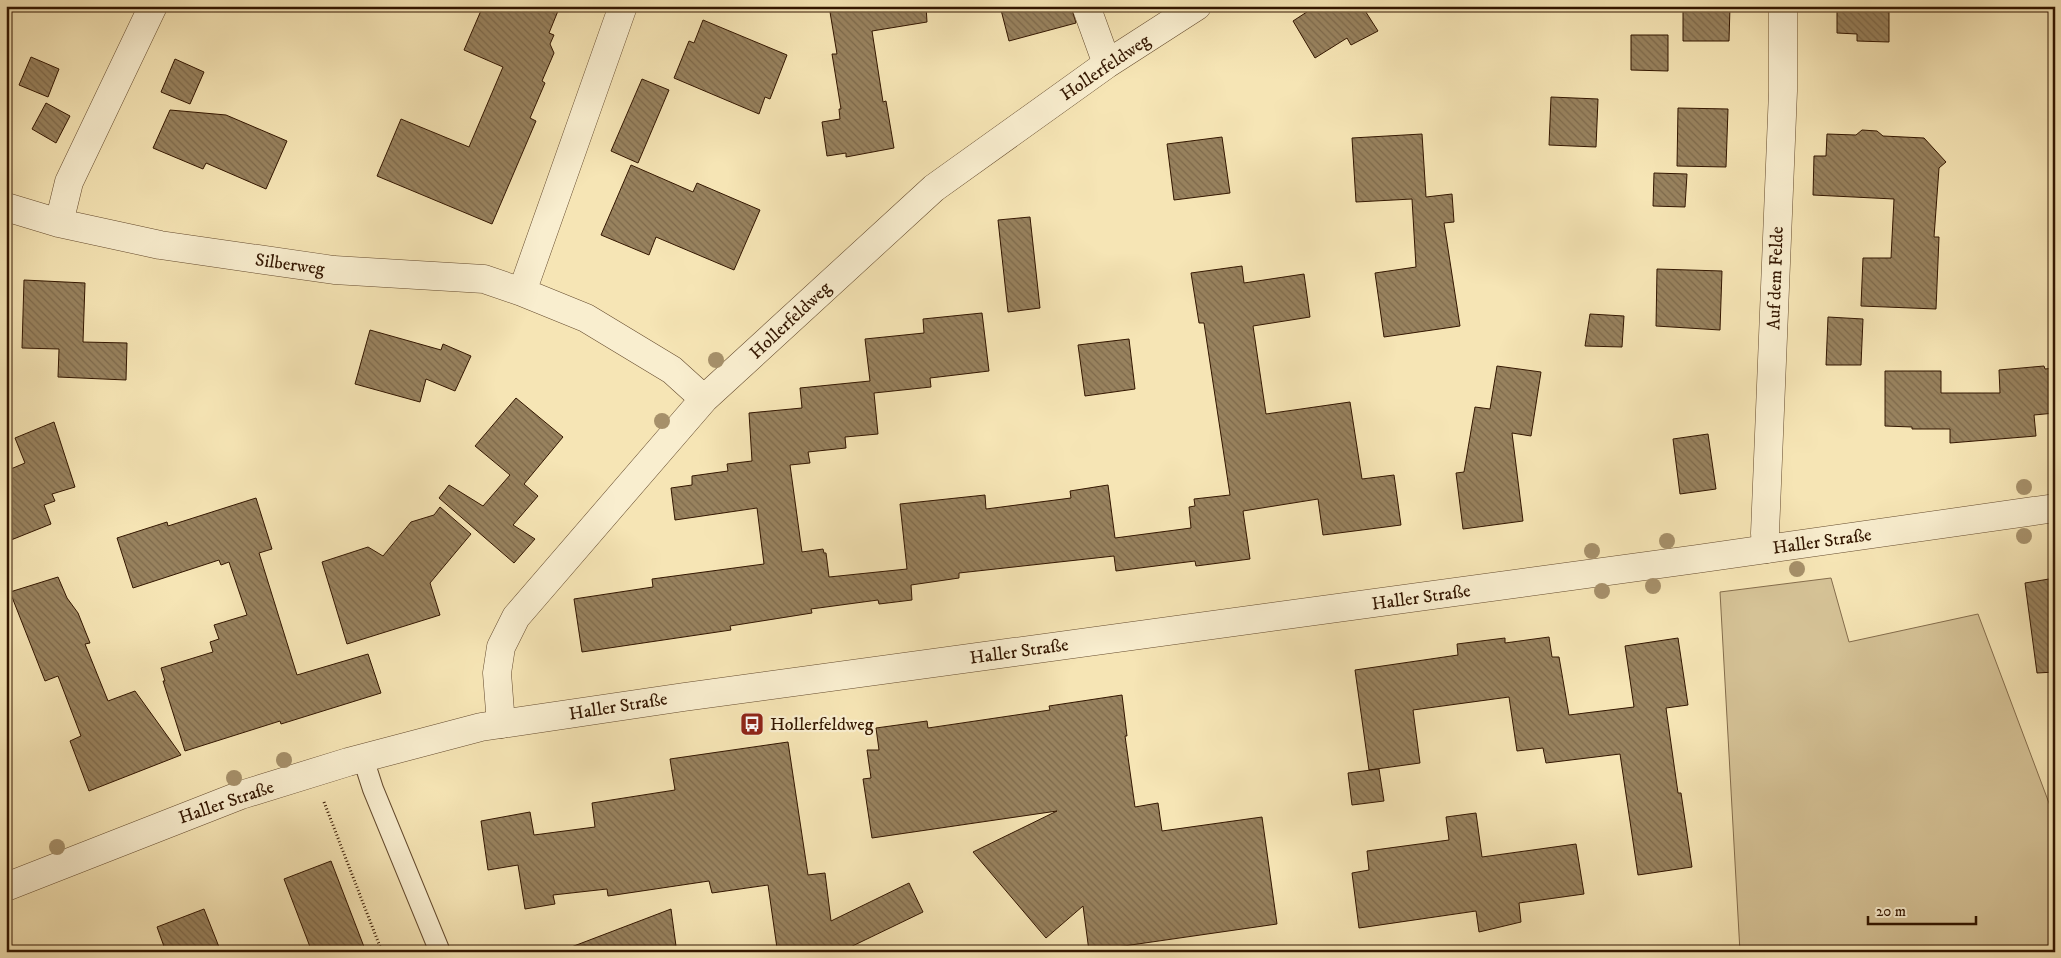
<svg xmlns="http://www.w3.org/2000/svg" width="2061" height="958" viewBox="0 0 2061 958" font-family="'IM FELL DW Pica',serif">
<defs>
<pattern id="building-back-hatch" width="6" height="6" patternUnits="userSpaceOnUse" patternTransform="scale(1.25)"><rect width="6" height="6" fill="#98825e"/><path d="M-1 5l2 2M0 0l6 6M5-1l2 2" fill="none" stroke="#7d694b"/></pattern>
</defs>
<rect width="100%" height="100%" fill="#f6e5b5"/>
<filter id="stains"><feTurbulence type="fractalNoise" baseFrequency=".004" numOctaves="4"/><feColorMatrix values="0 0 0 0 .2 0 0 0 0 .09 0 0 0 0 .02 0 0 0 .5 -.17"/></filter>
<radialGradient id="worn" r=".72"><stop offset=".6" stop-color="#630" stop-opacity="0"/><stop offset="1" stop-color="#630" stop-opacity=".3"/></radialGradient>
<path fill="#d5c296" stroke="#846c4b" d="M 1831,578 L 1849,642 L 1978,614 L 2055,819 L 2055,952 L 1740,952 L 1720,592 Z"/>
<path fill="url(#building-back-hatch)" stroke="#331600" d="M 483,6 L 560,6 L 549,33 L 554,35 L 550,44 L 554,53 L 542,81 L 545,83 L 530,118 L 536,121 L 492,224 L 377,176 L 401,119 L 469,147 L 503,67 L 464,50 Z
M 829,6 L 926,6 L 927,22 L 872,31 L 883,102 L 886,101 L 894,148 L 846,157 L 846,153 L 827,156 L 822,122 L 840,119 L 839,109 L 841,109 L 832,54 L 837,54 Z
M 1000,6 L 1071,6 L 1076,23 L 1009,41 Z
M 1316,6 L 1362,6 L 1378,31 L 1351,45 L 1347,38 L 1315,58 L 1293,21 Z
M 1683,6 L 1730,6 L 1729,41 L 1683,41 Z
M 1837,6 L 1889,6 L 1889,42 L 1857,41 L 1857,34 L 1837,33 Z
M 703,20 L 787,55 L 770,99 L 765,97 L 759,114 L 674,78 L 689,41 L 694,43 Z
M 1631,35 L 1668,35 L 1668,71 L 1631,70 Z
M 31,57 L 59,69 L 48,97 L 19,85 Z
M 175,59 L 204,72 L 190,104 L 161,92 Z
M 642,79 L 669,90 L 638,163 L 611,151 Z
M 1551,97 L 1598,99 L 1596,147 L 1549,145 Z
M 46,103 L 70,116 L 56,143 L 32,129 Z
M 1678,108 L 1728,109 L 1726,167 L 1677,166 Z
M 170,110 L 226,115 L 287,141 L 266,189 L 206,163 L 203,169 L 153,148 Z
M 1862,130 L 1877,131 L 1883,136 L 1924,138 L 1946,162 L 1939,168 L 1934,237 L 1939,237 L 1936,309 L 1861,306 L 1863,258 L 1891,258 L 1894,199 L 1813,195 L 1814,156 L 1826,156 L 1827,134 L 1856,135 Z
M 1422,134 L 1426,197 L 1452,194 L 1454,222 L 1444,223 L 1460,326 L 1384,337 L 1375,273 L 1416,267 L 1412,199 L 1356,202 L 1352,138 Z
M 1222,137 L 1230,193 L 1174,200 L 1167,144 Z
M 631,165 L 693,192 L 697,183 L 760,210 L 734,270 L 656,237 L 649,255 L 601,235 Z
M 1654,173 L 1687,174 L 1685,207 L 1653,206 Z
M 1030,217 L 1040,308 L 1008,312 L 998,220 Z
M 1242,266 L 1244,283 L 1304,274 L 1310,317 L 1253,326 L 1266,414 L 1350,402 L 1362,479 L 1394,475 L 1401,525 L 1323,535 L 1318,499 L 1243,511 L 1250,559 L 1196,566 L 1195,561 L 1116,571 L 1114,556 L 959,573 L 959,578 L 911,585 L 912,600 L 879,604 L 878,600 L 811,609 L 812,613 L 730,626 L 731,630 L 582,652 L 574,599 L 653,587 L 652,579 L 764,564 L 757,508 L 675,520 L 671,488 L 692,485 L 692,476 L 728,471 L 727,464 L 752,461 L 749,413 L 802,408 L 800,388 L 870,381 L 865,339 L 924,333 L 923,319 L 982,313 L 989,371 L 930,378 L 931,387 L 874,393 L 878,434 L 845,437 L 846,448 L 808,452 L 810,463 L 790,465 L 802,552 L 823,549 L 824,553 L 826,553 L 829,577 L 907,569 L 900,504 L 985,495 L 986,509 L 1071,498 L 1070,491 L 1108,485 L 1115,538 L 1191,528 L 1189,507 L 1195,506 L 1194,499 L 1230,495 L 1204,323 L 1199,323 L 1191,273 Z
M 1657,269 L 1722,271 L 1720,330 L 1656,326 Z
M 24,280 L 85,283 L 83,342 L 127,343 L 126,380 L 58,377 L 59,349 L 22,348 Z
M 1590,314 L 1624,316 L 1622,347 L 1585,346 Z
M 1828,317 L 1863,319 L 1861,365 L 1826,365 Z
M 370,330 L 441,350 L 443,344 L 471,356 L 455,391 L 426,379 L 420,402 L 355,384 Z
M 1129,339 L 1135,389 L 1085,396 L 1078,345 Z
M 1497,366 L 1541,372 L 1531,436 L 1512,433 L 1523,521 L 1463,529 L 1456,473 L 1464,472 L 1475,407 L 1490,409 Z
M 2044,366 L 2045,369 L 2055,368 L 2055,413 L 2034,415 L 2036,436 L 1950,443 L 1950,429 L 1912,429 L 1912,427 L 1885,426 L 1885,371 L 1941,371 L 1941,393 L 2000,393 L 1999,370 Z
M 516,398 L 563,437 L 524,484 L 538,496 L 513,525 L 535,539 L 514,563 L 439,498 L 449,485 L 483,506 L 510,475 L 475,446 Z
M 54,422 L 75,487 L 52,494 L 55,501 L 44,505 L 51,524 L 6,542 L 6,471 L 25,463 L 15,438 Z
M 1708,434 L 1716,489 L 1680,494 L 1673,439 Z
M 256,498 L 272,549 L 259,553 L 297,675 L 368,654 L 381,693 L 281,724 L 280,721 L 185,751 L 163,681 L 165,681 L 161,668 L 213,652 L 210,642 L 219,639 L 214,625 L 247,615 L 229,562 L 221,565 L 219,560 L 133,588 L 117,538 L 167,522 L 168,526 Z
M 440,507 L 471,534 L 430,583 L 440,615 L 347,644 L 322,562 L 368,547 L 383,556 L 411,522 L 434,515 Z
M 58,577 L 67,598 L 78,613 L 90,643 L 85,644 L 108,701 L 135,691 L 181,755 L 89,791 L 70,741 L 81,736 L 58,676 L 45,681 L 10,592 Z
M 2055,578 L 2055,672 L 2037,673 L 2025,583 Z
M 1549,637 L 1552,657 L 1559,657 L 1569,715 L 1634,707 L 1625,646 L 1678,638 L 1688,705 L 1666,708 L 1678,793 L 1681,793 L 1692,867 L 1638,875 L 1620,754 L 1546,763 L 1543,748 L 1517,751 L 1509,697 L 1413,710 L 1420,763 L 1369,770 L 1355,670 L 1458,655 L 1457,644 L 1505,638 L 1505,643 Z
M 1122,695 L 1127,736 L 1125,736 L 1135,807 L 1158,803 L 1162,831 L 1262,817 L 1277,924 L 1089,951 L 1083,906 L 1046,938 L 973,852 L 1057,811 L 872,838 L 863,779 L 871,778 L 867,750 L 879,750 L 876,728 L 927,721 L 928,728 L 1050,710 L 1049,706 Z
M 788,742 L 808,875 L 825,873 L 831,921 L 909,883 L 923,912 L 840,952 L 769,952 L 777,948 L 768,885 L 712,893 L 709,881 L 608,896 L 607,889 L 553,895 L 555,904 L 525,909 L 518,865 L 488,870 L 481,821 L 530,812 L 534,835 L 595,827 L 592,803 L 675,790 L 670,759 Z
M 1379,769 L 1384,801 L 1352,805 L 1348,773 Z
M 1476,813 L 1482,857 L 1576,844 L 1584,894 L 1519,903 L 1521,922 L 1479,932 L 1476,911 L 1359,928 L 1352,873 L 1369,870 L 1367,851 L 1449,840 L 1446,817 Z
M 331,861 L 366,952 L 312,952 L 284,879 Z
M 204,909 L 221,952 L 166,952 L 157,927 Z
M 671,909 L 676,946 L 653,949 L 653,952 L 566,952 L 566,949 Z"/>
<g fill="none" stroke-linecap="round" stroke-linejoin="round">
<g stroke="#644a2d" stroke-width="22">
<path id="service" d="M 363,758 L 373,789 L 440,952"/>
</g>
<g stroke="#644a2d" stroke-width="29">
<path id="minor" d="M 1086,6 L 1107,64
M 6,207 L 59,223 L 160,245 L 334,270 L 484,279 L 522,292 L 586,318 L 672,370 L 704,399
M 59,223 L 69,182 L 153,6
M 522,292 L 623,6
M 1766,549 L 1765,533 L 1783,91 L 1783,6
M 501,724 L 497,673 L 501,647 L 516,617 L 704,399 L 934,188 L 1107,64 L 1197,6"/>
</g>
<g stroke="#644a2d" stroke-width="29">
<path id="tertiary" d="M 6,887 L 241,795 L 348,762 L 481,727 L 684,697 L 1697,559 L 2055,508"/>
</g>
<path stroke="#331600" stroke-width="3" stroke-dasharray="1 2.5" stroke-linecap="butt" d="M 324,802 L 382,952"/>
<use href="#service" stroke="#f9eecf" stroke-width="20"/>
<use href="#minor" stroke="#f9eecf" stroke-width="28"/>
<use href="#tertiary" stroke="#f9eecf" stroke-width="28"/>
</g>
<g fill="#a6906a">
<circle cx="716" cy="360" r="8"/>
<circle cx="662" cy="421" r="8"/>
<circle cx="2024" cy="487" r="8"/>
<circle cx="2024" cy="536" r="8"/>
<circle cx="1667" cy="541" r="8"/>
<circle cx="1592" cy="551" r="8"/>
<circle cx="1797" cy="569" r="8"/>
<circle cx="1653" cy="586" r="8"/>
<circle cx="1602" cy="591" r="8"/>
<circle cx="284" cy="760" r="8"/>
<circle cx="234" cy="778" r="8"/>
<circle cx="57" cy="847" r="8"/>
</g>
<defs>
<g id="bus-square" transform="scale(1.25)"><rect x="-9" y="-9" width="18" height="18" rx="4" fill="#8f2418" stroke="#f9eecf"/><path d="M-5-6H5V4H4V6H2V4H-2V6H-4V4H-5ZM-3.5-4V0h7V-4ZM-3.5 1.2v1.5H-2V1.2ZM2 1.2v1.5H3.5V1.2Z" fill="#fff"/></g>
</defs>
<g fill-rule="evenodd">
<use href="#bus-square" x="752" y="724"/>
</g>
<g text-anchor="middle" stroke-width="4.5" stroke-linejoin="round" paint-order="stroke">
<g font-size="18" fill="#331600" stroke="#f9eecf">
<text transform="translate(1105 67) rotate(-34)" y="6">Hollerfeldweg</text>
<text transform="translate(290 264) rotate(8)" y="6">Silberweg</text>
<text transform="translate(1775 278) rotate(-88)" y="6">Auf dem Felde</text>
<text transform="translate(790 320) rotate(-43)" y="6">Hollerfeldweg</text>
<text transform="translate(1822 541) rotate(-8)" y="6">Haller Straße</text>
<text transform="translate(1421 597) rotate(-8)" y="6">Haller Straße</text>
<text transform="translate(1019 651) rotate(-8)" y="6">Haller Straße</text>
<text transform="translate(618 706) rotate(-9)" y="6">Haller Straße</text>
<text transform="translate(226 802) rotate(-19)" y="6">Haller Straße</text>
</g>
<g font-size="18" fill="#331600" stroke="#f9eecf" text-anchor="start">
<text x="770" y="730">Hollerfeldweg</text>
</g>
</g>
<rect width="2061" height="958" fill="none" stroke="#f6e5b5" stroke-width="25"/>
<rect x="8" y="8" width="2046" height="943" fill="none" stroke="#331600" stroke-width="2.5"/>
<rect x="12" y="12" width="2036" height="933" fill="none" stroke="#331600"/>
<path d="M1868 916v8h108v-8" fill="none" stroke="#331600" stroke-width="2.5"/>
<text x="1876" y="916" font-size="15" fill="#331600" stroke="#f9eecf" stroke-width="4" paint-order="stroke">20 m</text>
<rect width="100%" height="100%" filter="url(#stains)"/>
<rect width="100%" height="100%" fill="url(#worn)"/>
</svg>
